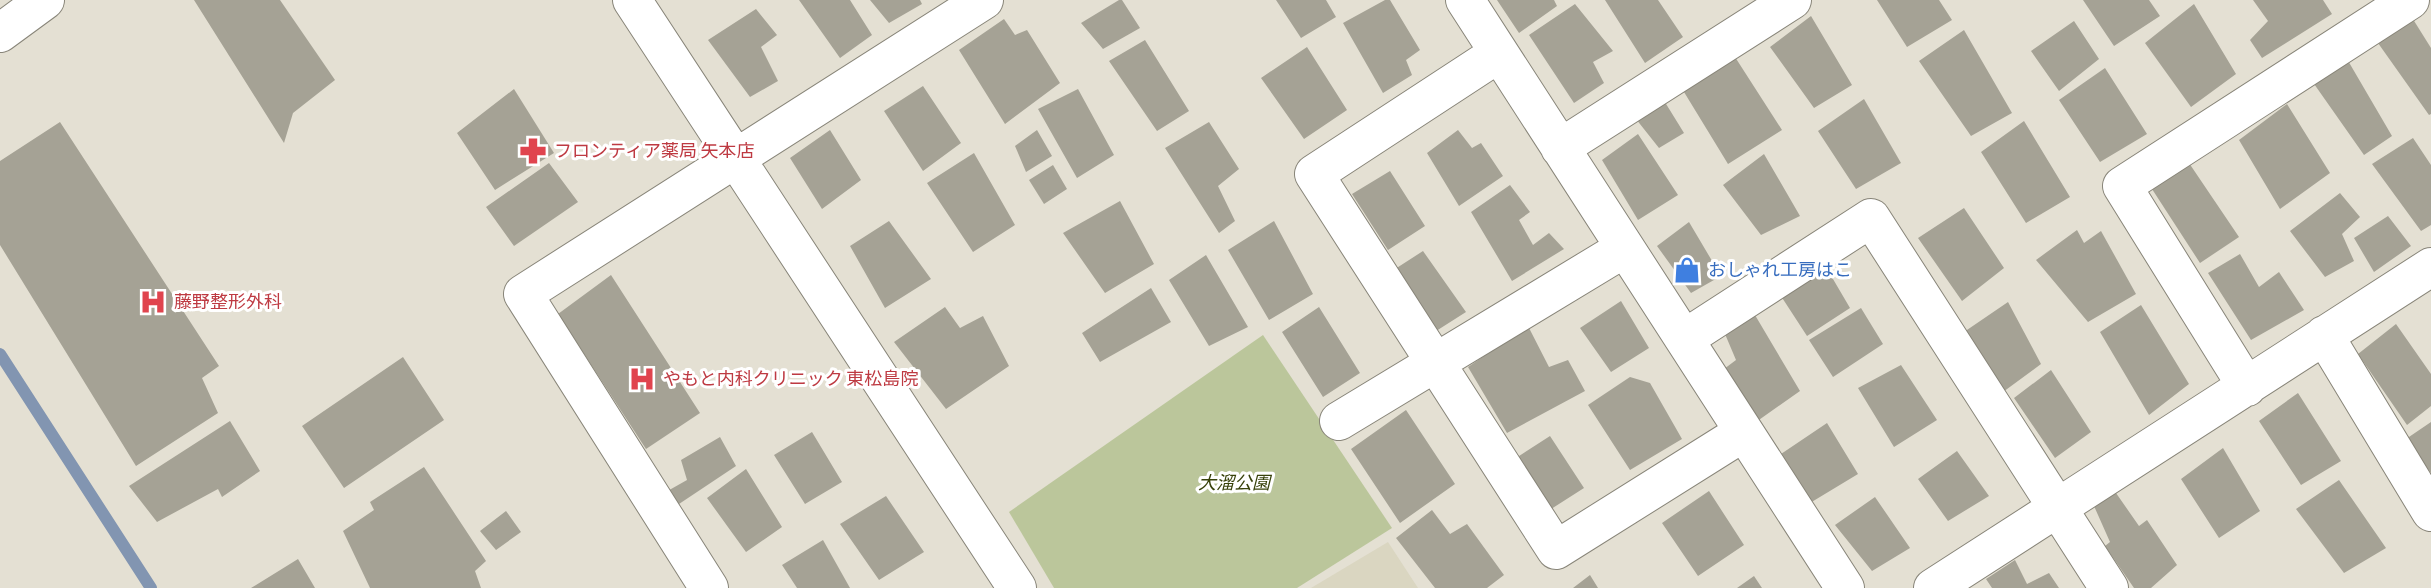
<svg xmlns="http://www.w3.org/2000/svg" width="2431" height="588" viewBox="0 0 2431 588" font-family="Literata,'Noto Sans JP',serif">
<rect width="100%" height="100%" fill="#e4e0d3"/>
<path fill="#dad6c1" d="M 1388,542 L 1418,588 L 1311,588 Z"/>
<path fill="#bbc69b" d="M 1263,335 L 1392,528 L 1297,588 L 1054,588 L 1009,512 Z"/>
<g fill="none" stroke-linecap="round" stroke-linejoin="round">
<path stroke="#8295b1" stroke-width="12" d="M 0,354 L 151,588"/>
</g>
<path fill="#a5a295" d="M 194,0 L 280,0 L 335,80 L 293,113 L 284,143 Z
M 799,0 L 850,0 L 872,35 L 840,58 Z
M 870,0 L 920,0 L 922,4 L 889,23 Z
M 1119,0 L 1122,0 L 1140,28 L 1103,49 L 1081,23 Z
M 1276,0 L 1326,0 L 1336,17 L 1301,38 Z
M 1385,0 L 1390,0 L 1420,50 L 1406,60 L 1412,75 L 1383,93 L 1343,23 Z
M 1497,0 L 1554,0 L 1557,6 L 1519,33 Z
M 1605,0 L 1658,0 L 1683,37 L 1645,63 Z
M 1877,0 L 1939,0 L 1952,20 L 1907,47 Z
M 2083,0 L 2149,0 L 2160,16 L 2114,46 Z
M 2253,0 L 2323,0 L 2332,14 L 2262,58 L 2250,40 L 2268,21 Z
M 1575,4 L 1613,51 L 1593,62 L 1604,83 L 1574,103 L 1529,35 Z
M 2194,4 L 2236,74 L 2191,107 L 2145,43 Z
M 756,9 L 777,35 L 761,47 L 778,81 L 750,97 L 708,40 Z
M 1811,16 L 1852,85 L 1814,108 L 1770,47 Z
M 2411,16 L 2431,48 L 2431,114 L 2429,115 L 2378,43 Z
M 1004,19 L 1015,35 L 1027,30 L 1060,83 L 1005,124 L 959,50 Z
M 2074,21 L 2099,59 L 2059,91 L 2031,51 Z
M 1964,30 L 2012,113 L 1971,136 L 1919,61 Z
M 1145,40 L 1189,111 L 1157,131 L 1109,61 Z
M 1307,47 L 1347,110 L 1304,139 L 1261,78 Z
M 1735,57 L 1782,130 L 1728,164 L 1684,92 Z
M 2347,59 L 2392,136 L 2364,155 L 2312,81 Z
M 2105,68 L 2147,134 L 2100,162 L 2059,100 Z
M 923,86 L 961,143 L 923,171 L 884,111 Z
M 514,89 L 554,153 L 495,190 L 457,133 Z
M 1078,89 L 1114,155 L 1077,178 L 1038,109 Z
M 1663,99 L 1684,133 L 1659,148 L 1636,119 Z
M 1864,99 L 1901,163 L 1856,189 L 1818,131 Z
M 2287,104 L 2330,173 L 2280,209 L 2239,140 Z
M 2024,121 L 2070,197 L 2026,223 L 1981,152 Z
M 60,122 L 219,366 L 202,378 L 218,413 L 136,466 L 0,245 L 0,161 Z
M 1209,122 L 1239,169 L 1218,186 L 1235,221 L 1219,233 L 1165,148 Z
M 830,130 L 861,180 L 822,209 L 790,158 Z
M 1037,130 L 1052,156 L 1026,172 L 1015,146 Z
M 1458,130 L 1472,148 L 1481,143 L 1503,176 L 1459,206 L 1427,153 Z
M 1638,134 L 1678,195 L 1638,220 L 1602,160 Z
M 2413,138 L 2431,165 L 2431,225 L 2421,231 L 2372,164 Z
M 974,153 L 1015,225 L 973,252 L 927,183 Z
M 1764,154 L 1800,216 L 1761,235 L 1723,185 Z
M 549,163 L 578,202 L 514,246 L 486,207 Z
M 2189,163 L 2239,237 L 2200,263 L 2152,189 Z
M 1053,165 L 1067,189 L 1044,204 L 1029,180 Z
M 1390,171 L 1425,226 L 1388,250 L 1352,194 Z
M 1510,185 L 1530,212 L 1519,220 L 1533,245 L 1549,233 L 1564,249 L 1512,281 L 1471,212 Z
M 2340,193 L 2360,217 L 2342,234 L 2354,261 L 2325,277 L 2290,231 Z
M 1120,201 L 1154,264 L 1105,293 L 1063,233 Z
M 1964,208 L 2004,268 L 1962,301 L 1918,238 Z
M 2388,216 L 2411,246 L 2374,272 L 2354,238 Z
M 889,221 L 931,279 L 885,308 L 850,246 Z
M 1274,221 L 1313,294 L 1269,320 L 1228,250 Z
M 1689,222 L 1721,276 L 1691,293 L 1657,246 Z
M 2077,230 L 2084,243 L 2101,231 L 2136,294 L 2088,322 L 2036,260 Z
M 1423,251 L 1466,312 L 1433,333 L 1392,271 Z
M 2240,254 L 2259,287 L 2279,272 L 2304,310 L 2251,340 L 2208,273 Z
M 1206,255 L 1248,327 L 1209,346 L 1169,280 Z
M 1823,262 L 1850,308 L 1807,336 L 1779,293 Z
M 611,275 L 700,413 L 646,449 L 558,314 Z
M 1151,288 L 1171,322 L 1100,362 L 1082,333 Z
M 1621,301 L 1649,348 L 1611,372 L 1580,328 Z
M 2008,302 L 2041,364 L 2003,392 L 1964,332 Z
M 2141,305 L 2189,384 L 2149,415 L 2100,332 Z
M 945,307 L 960,328 L 983,316 L 1009,366 L 946,409 L 894,342 Z
M 1319,307 L 1360,373 L 1323,397 L 1282,332 Z
M 1861,308 L 1883,344 L 1833,377 L 1809,340 Z
M 1752,310 L 1800,391 L 1756,422 L 1720,372 L 1736,360 L 1725,334 Z
M 2396,324 L 2431,374 L 2431,406 L 2407,425 L 2358,354 Z
M 1528,326 L 1549,367 L 1568,360 L 1585,391 L 1507,433 L 1468,367 Z
M 403,357 L 444,420 L 344,488 L 302,426 Z
M 1901,365 L 1937,420 L 1894,447 L 1858,388 Z
M 2051,370 L 2091,432 L 2055,458 L 2014,398 Z
M 1630,377 L 1650,383 L 1682,439 L 1630,470 L 1588,405 Z
M 2298,393 L 2341,461 L 2301,485 L 2259,421 Z
M 1406,410 L 1455,484 L 1400,523 L 1351,449 Z
M 230,421 L 260,471 L 222,497 L 218,489 L 157,522 L 129,486 Z
M 2431,422 L 2431,473 L 2406,439 Z
M 1827,423 L 1858,474 L 1810,503 L 1781,454 Z
M 812,432 L 842,482 L 805,504 L 774,455 Z
M 1550,436 L 1584,488 L 1548,511 L 1516,458 Z
M 720,437 L 736,466 L 673,508 L 664,493 L 687,480 L 681,460 Z
M 2223,448 L 2260,511 L 2219,538 L 2181,479 Z
M 1957,451 L 1989,496 L 1948,521 L 1918,479 Z
M 424,467 L 486,561 L 475,571 L 481,588 L 370,588 L 343,531 L 374,510 L 370,502 Z
M 746,469 L 782,527 L 746,552 L 707,498 Z
M 2339,480 L 2386,548 L 2344,573 L 2296,509 Z
M 1709,491 L 1744,545 L 1698,576 L 1662,523 Z
M 2116,493 L 2139,526 L 2147,520 L 2177,565 L 2151,588 L 2134,588 L 2105,546 L 2110,542 L 2094,506 Z
M 886,496 L 924,552 L 879,580 L 840,524 Z
M 1875,497 L 1910,548 L 1872,571 L 1835,525 Z
M 1432,510 L 1450,534 L 1467,524 L 1504,575 L 1487,588 L 1435,588 L 1396,538 Z
M 506,511 L 521,532 L 496,550 L 480,531 Z
M 823,540 L 850,588 L 797,588 L 782,565 Z
M 298,559 L 315,588 L 251,588 Z
M 2015,560 L 2027,584 L 2049,573 L 2059,588 L 1992,588 L 1986,579 Z
M 1590,575 L 1598,588 L 1573,588 Z
M 1754,576 L 1762,588 L 1737,588 Z"/>
<g fill="none" stroke-linecap="round" stroke-linejoin="round">
<g stroke="#888579" stroke-width="40">
<path id="minor" d="M 632,0 L 1017,588
M 1465,0 L 1845,588
M 0,33 L 45,0
M 1499,53 L 1314,174 L 1556,550 L 1744,432
M 1560,148 L 1792,0
M 2324,335 L 2431,512
M 1684,339 L 1871,218 L 2109,588
M 2247,387 L 2122,186 L 2410,0
M 1339,421 L 1625,248
M 709,588 L 523,294 L 984,0
M 1933,588 L 2431,267"/>
</g>
<use href="#minor" stroke="#fff" stroke-width="38"/>
</g>
<defs>
<g id="pharmacy-bare" transform="scale(2.1)"><path d="M-2-6h4v4h4v4h-4v4h-4v-4h-4v-4h4Z" fill="#e0444e" stroke="#fff" stroke-width="2.5" paint-order="stroke"/></g>
<g id="shop-bare" transform="scale(2.1)"><path d="M-5-2.5h2.3a2.7 3.5 0 0 1 5.4 0H5L5.5 6h-11ZM-1.5-2.5h3a1.5 2.3 0 0 0-3 0Z" fill="#3f7fe0" stroke="#fff" stroke-width="2.5" paint-order="stroke"/></g>
<g id="hospital-bare" transform="scale(2.1)"><path d="M-5-5h3v3.5h4V-5h3V5h-3V1.5h-4V5h-3Z" fill="#e0444e" stroke="#fff" stroke-width="2.5" paint-order="stroke"/></g>
</defs>
<g fill-rule="evenodd">
<use href="#pharmacy-bare" x="533" y="151"/>
<use href="#shop-bare" x="1687" y="270"/>
<use href="#hospital-bare" x="153" y="302"/>
<use href="#hospital-bare" x="642" y="379"/>
</g>
<g text-anchor="middle" stroke-width="6" stroke-linejoin="round" paint-order="stroke">
<g font-size="18" fill="#be3a42" stroke="#fff" text-anchor="start">
<text x="554" y="157">フロンティア薬局 矢本店</text>
<text x="174" y="308">藤野整形外科</text>
<text x="663" y="385">やもと内科クリニック 東松島院</text>
</g>
<g font-size="18" fill="#366cbe" stroke="#fff" text-anchor="start">
<text x="1708" y="276">おしゃれ工房はこ</text>
</g>
<g font-size="18" font-style="italic" fill="#38420b" stroke="#fff">
<text x="1234" y="489">大溜公園</text>
</g>
</g>
</svg>
